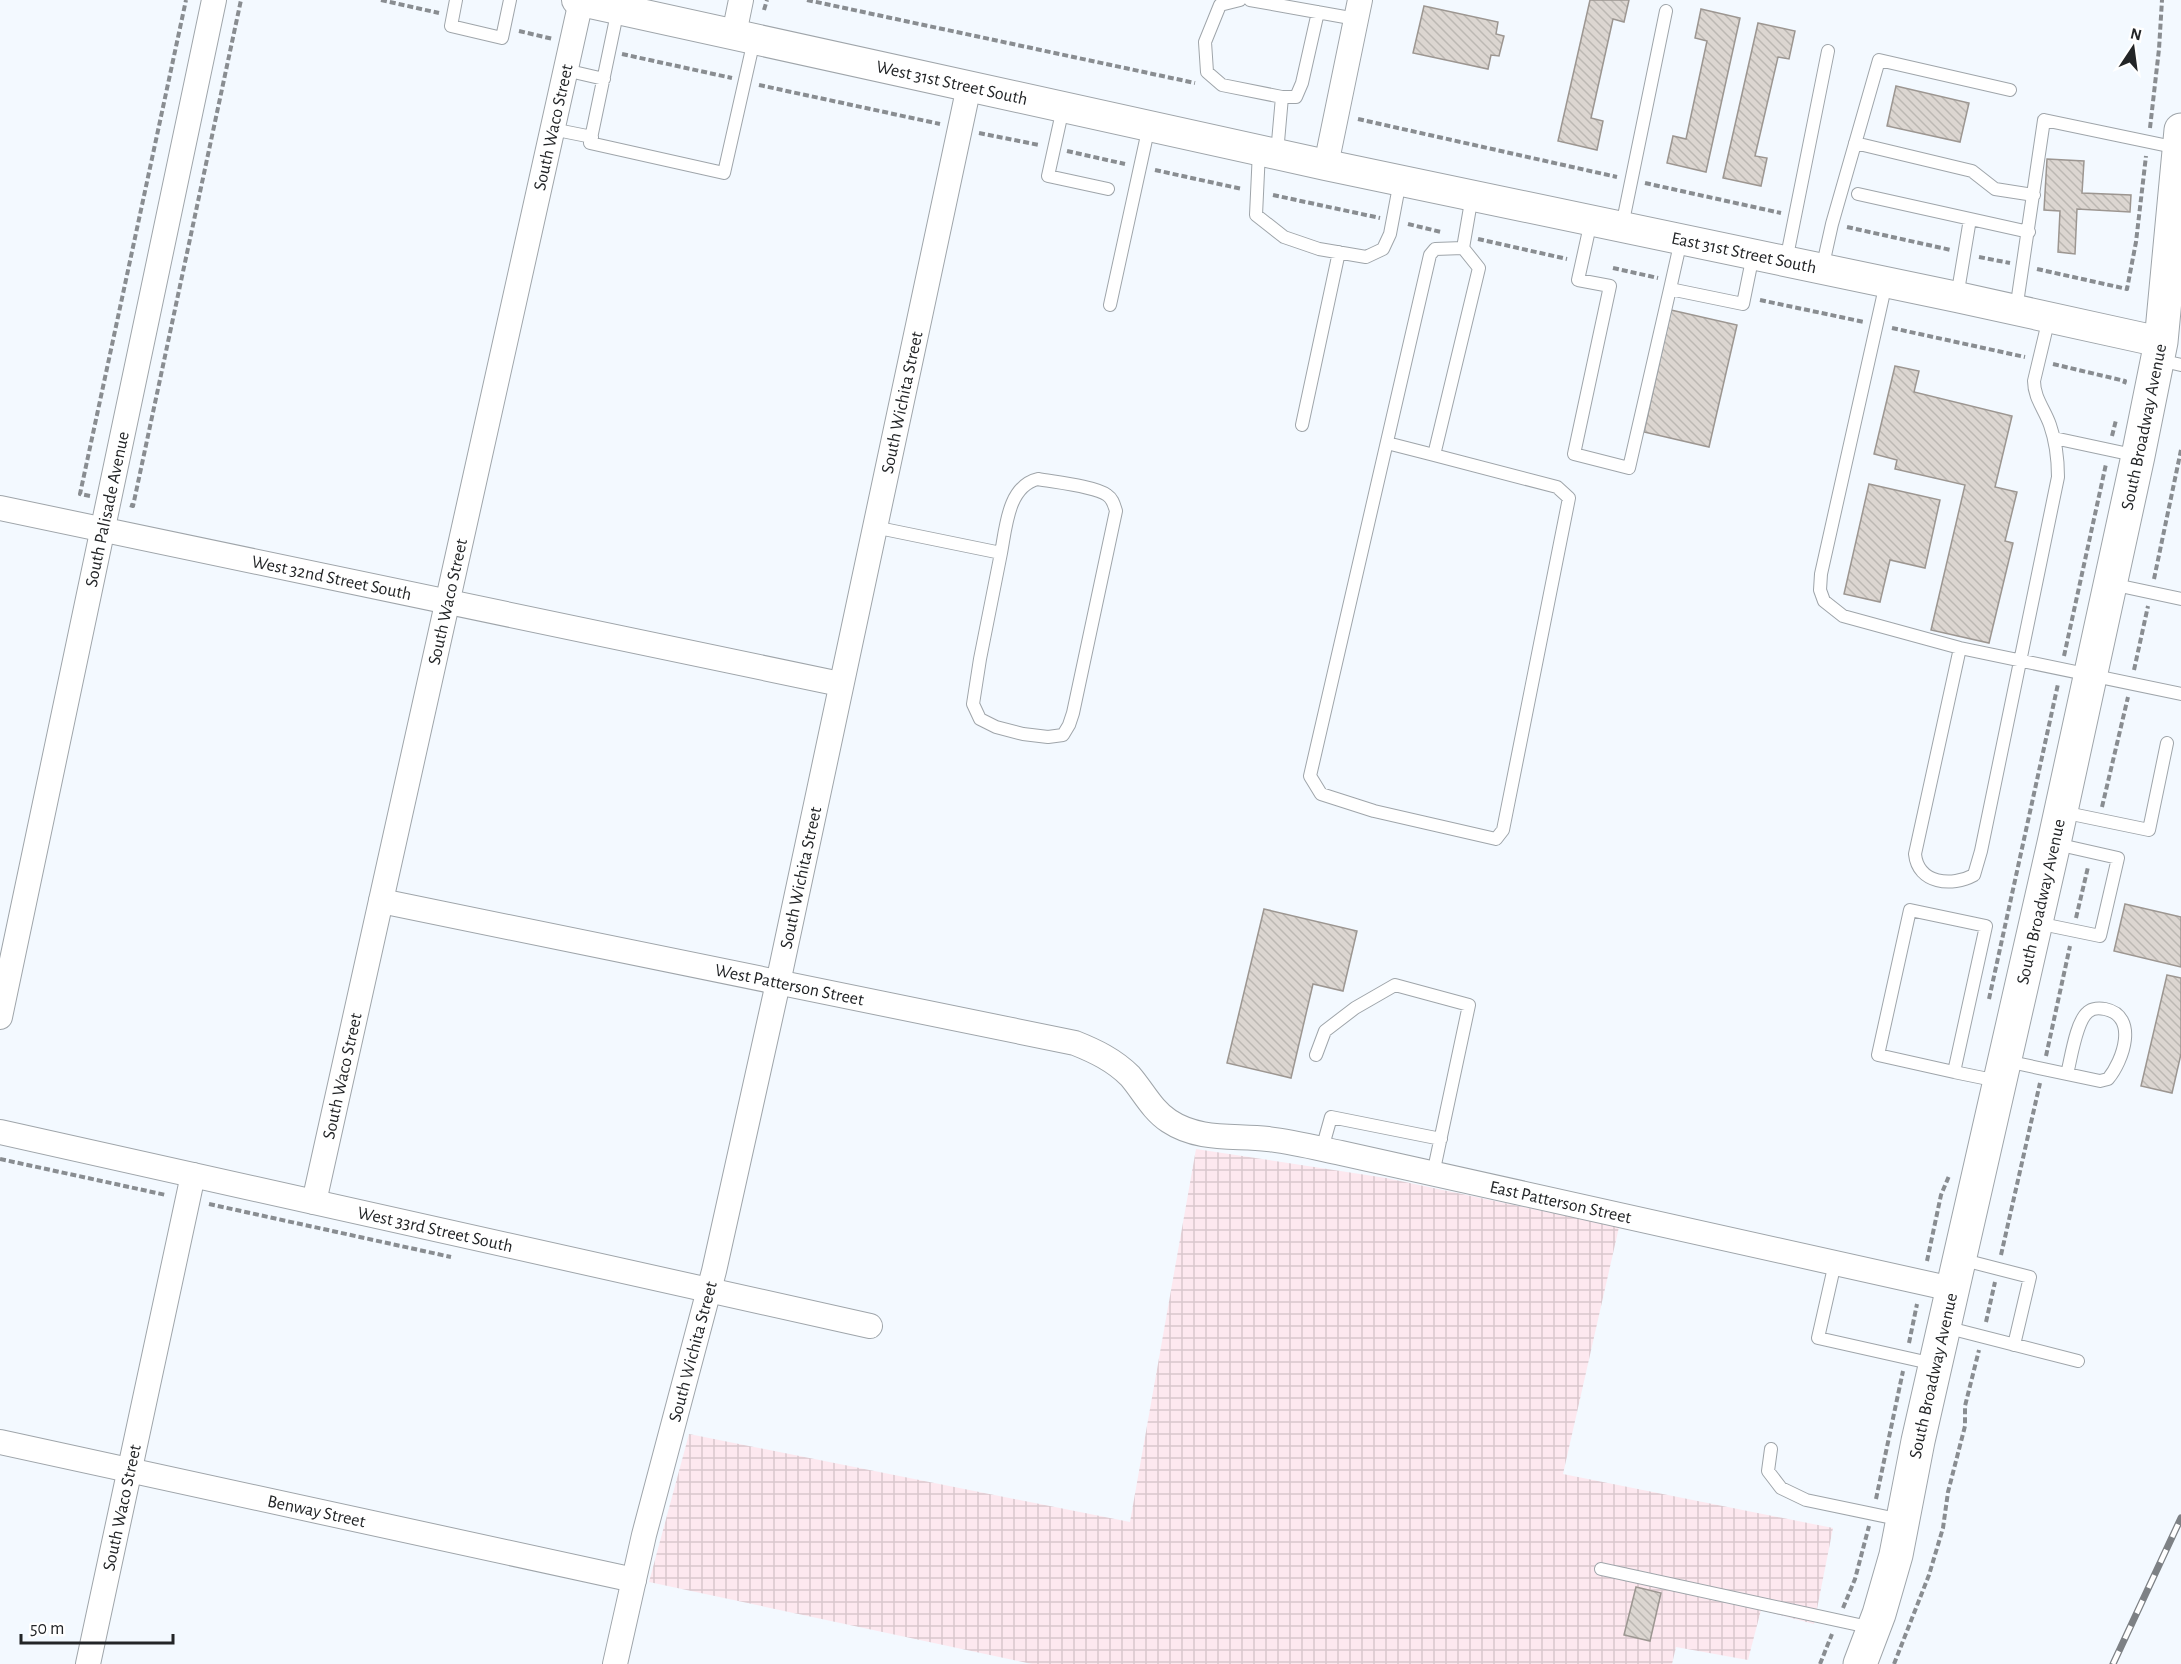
<svg xmlns="http://www.w3.org/2000/svg" width="2181" height="1664" viewBox="0 0 2181 1664" font-family="'Alegreya Sans',sans-serif">
<defs>
<pattern id="industrial-grid" width="8" height="8" patternUnits="userSpaceOnUse" patternTransform="scale(1.5)"><rect width="8" height="8" fill="#fde8ef"/><path d="M0 4h8M4 0v8" fill="none" stroke="#d9c7cd"/></pattern>
<pattern id="building-back-hatch" width="6" height="6" patternUnits="userSpaceOnUse" patternTransform="scale(1.5)"><rect width="6" height="6" fill="#dcd6d1"/><path d="M-1 5l2 2M0 0l6 6M5-1l2 2" fill="none" stroke="#bcb8b3"/></pattern>
</defs>
<rect width="100%" height="100%" fill="#f3f9ff"/>
<path fill="url(#industrial-grid)" d="M 1196,1149 L 1386,1178 L 1619,1227 L 1563,1474 L 1833,1528 L 1814,1624 L 1761,1610 L 1748,1660 L 1676,1647 L 1672,1664 L 1032,1664 L 649,1582 L 689,1434 L 1130,1522 Z"/>
<path fill="url(#building-back-hatch)" stroke="#9c9691" stroke-width="1.5" d="M 1590,0 L 1629,0 L 1624,22 L 1613,19 L 1591,118 L 1603,121 L 1597,150 L 1558,141 Z
M 1424,6 L 1498,22 L 1496,34 L 1504,36 L 1499,56 L 1491,55 L 1488,69 L 1413,53 Z
M 1701,9 L 1740,18 L 1706,172 L 1667,163 L 1673,136 L 1686,139 L 1707,41 L 1695,38 Z
M 1758,23 L 1795,31 L 1789,59 L 1778,57 L 1755,156 L 1767,158 L 1761,186 L 1723,178 Z
M 1896,86 L 1969,103 L 1960,142 L 1887,126 Z
M 2047,159 L 2084,161 L 2082,193 L 2131,195 L 2130,212 L 2077,209 L 2075,254 L 2058,252 L 2060,211 L 2044,210 Z
M 1671,310 L 1737,325 L 1709,447 L 1644,432 Z
M 1895,366 L 1919,371 L 1914,392 L 2012,416 L 1995,487 L 2017,492 L 2005,541 L 2013,543 L 1989,643 L 1931,630 L 1965,485 L 1895,469 L 1897,460 L 1874,454 Z
M 1869,484 L 1940,500 L 1925,568 L 1890,560 L 1880,602 L 1844,594 Z
M 2125,904 L 2181,917 L 2181,967 L 2114,951 Z
M 1264,909 L 1357,931 L 1343,991 L 1313,984 L 1291,1078 L 1227,1063 Z
M 2167,975 L 2181,978 L 2181,1054 L 2172,1093 L 2141,1086 Z
M 1636,1587 L 1661,1593 L 1650,1641 L 1624,1635 Z"/>
<g fill="none" stroke-linecap="round" stroke-linejoin="round">
<g stroke="#9fa5aa" stroke-width="14">
<path id="service" d="M 456,0 L 451,26 L 502,38 L 510,0
M 1240,0 L 1220,5 L 1205,42 L 1207,72 L 1222,85 L 1282,97 L 1277,153
M 1250,0 L 1356,19
M 618,9 L 590,143 L 724,173 L 754,40
M 565,70 L 604,79
M 1282,97 L 1296,97 L 1302,83 L 1318,12
M 1063,108 L 1048,176 L 1108,189
M 552,129 L 592,137
M 1855,143 L 1972,171 L 1995,189 L 2034,195
M 1259,151 L 1256,215 L 1284,237 L 1319,249 L 1366,257 L 1383,249 L 1390,234 L 1400,181
M 1858,194 L 2029,232
M 1591,221 L 1578,280 L 1610,286 L 1574,454 L 1629,468 L 1670,289
M 1622,226 L 1666,11
M 1681,240 L 1670,289 L 1743,304 L 1753,255
M 1463,248 L 1479,268 L 1434,455 L 1557,487 L 1569,498 L 1503,830 L 1496,839 L 1374,811 L 1321,794 L 1310,776 L 1430,255 L 1435,249 L 1463,248 L 1472,196
M 1786,261 L 1828,51
M 1822,269 L 1832,224 L 1879,60 L 2010,90
M 1886,283 L 1821,574 L 1820,590 L 1824,601 L 1843,616 L 1960,648 L 2181,694
M 1957,297 L 1970,219
M 1110,305 L 1149,126
M 2016,310 L 2044,120 L 2178,148
M 2159,360 L 2181,365
M 1302,425 L 1339,252
M 2054,438 L 2138,456
M 1387,443 L 1434,455
M 874,527 L 1001,553 C 1006,527 1008,486 1038,479 C 1054,482 1095,486 1107,495 C 1113,499 1114,505 1116,511 L 1073,713 L 1069,725 L 1063,735 L 1048,737 L 1023,734 L 996,727 L 980,719 L 973,704 L 980,659 L 1001,553
M 2111,584 L 2181,599
M 1960,648 L 1915,854 C 1918,884 1952,887 1974,875 L 1981,851 L 2058,477 C 2058,460 2056,442 2050,425 C 2045,410 2034,398 2034,381 L 2049,318
M 2062,812 L 2149,830 L 2167,743
M 2037,923 L 2100,936 L 2118,858 L 2056,844
M 1316,1055 L 1325,1031 L 1355,1008 L 1395,985 L 1469,1005 L 1433,1174
M 2006,1061 L 2100,1081 L 2108,1079 C 2123,1061 2139,1016 2105,1009 C 2100,1008 2092,1008 2088,1012 C 2076,1021 2071,1059 2067,1074
M 1954,1072 L 1878,1055 L 1910,910 L 1986,926 L 1954,1072 L 1998,1081
M 1322,1149 L 1331,1117 L 1441,1139
M 1960,1259 L 2030,1277 L 2014,1345
M 1835,1263 L 1818,1338 L 1934,1364
M 1945,1327 L 2078,1361
M 1771,1449 L 1768,1471 L 1781,1488 L 1806,1500 L 1902,1520
M 1601,1569 L 1873,1628"/>
</g>
<g stroke="#9fa5aa" stroke-width="26">
<g id="minor">
<path d="M 734,34 L 741,0"/>
<path d="M 1326,165 L 1360,0"/>
<path id="s1" d="M 0,508 L 840,684"/>
<path id="s2" d="M 381,901 L 1075,1043 C 1095,1051 1114,1060 1130,1076 C 1143,1091 1152,1110 1169,1121 C 1199,1141 1234,1135 1268,1139 C 1293,1142 1317,1148 1341,1153 L 1952,1289"/>
<path id="s3" d="M 0,1017 L 214,0"/>
<path id="s4" d="M 0,1132 L 870,1326"/>
<path id="s5" d="M 314,1202 L 581,1"/>
<path id="s6" d="M 0,1442 L 634,1580"/>
<path id="s7" d="M 88,1664 L 193,1175"/>
<path id="s8" d="M 615,1664 L 644,1535 L 714,1271 L 778,983 L 969,86"/>
</g>
</g>
<g stroke="#9fa5aa" stroke-width="32">
<g id="tertiary">
<path id="s9" d="M 577,0 L 1326,165 L 1957,297 L 2161,342"/>
</g>
</g>
<g stroke="#9fa5aa" stroke-width="35">
<g id="primary">
<path id="s10" d="M 1860,1664 L 1879,1614 L 1896,1555 L 1918,1441 L 2054,843 L 2138,456 L 2161,342 L 2181,130"/>
</g>
</g>
<path stroke="#898d91" stroke-width="4" stroke-dasharray="6 3" stroke-linecap="butt" d="M 381,0 L 439,13
M 807,0 L 1195,83
M 764,10 L 767,0
M 519,31 L 553,39
M 622,54 L 732,78
M 759,85 L 940,124
M 1358,119 L 1617,177
M 2150,128 L 2159,49 L 2162,0
M 979,133 L 1039,145
M 1067,151 L 1125,164
M 1155,170 L 1242,189
M 1645,183 L 1781,213
M 1273,195 L 1380,218
M 1408,224 L 1441,232
M 1847,227 L 1951,250
M 1478,239 L 1567,259
M 1979,257 L 2010,263
M 1613,268 L 1658,278
M 2037,269 L 2127,289 L 2136,242 L 2146,156
M 1760,300 L 1864,322
M 1892,328 L 2025,357
M 2053,364 L 2125,381 L 2124,384
M 2112,436 L 2116,420
M 90,496 L 80,494 L 186,0
M 130,505 L 133,506 L 241,0
M 2154,579 L 2181,450
M 2064,656 L 2106,464
M 2134,670 L 2148,606
M 2102,807 L 2128,697
M 2076,918 L 2088,867
M 1989,999 L 2058,684
M 2046,1056 L 2070,946
M 0,1159 L 166,1195
M 209,1204 L 451,1257
M 2001,1255 L 2040,1083
M 1927,1261 L 1941,1195 L 1949,1176
M 1986,1322 L 1995,1282
M 1909,1343 L 1917,1304
M 1876,1499 L 1903,1371
M 1843,1608 L 1855,1579 L 1869,1526
M 1820,1664 L 1832,1634
M 1894,1664 L 1929,1575 L 1943,1528 L 1948,1492 L 1965,1426 L 1965,1406 L 1979,1350"/>
<use href="#service" stroke="#fff" stroke-width="12"/>
<use href="#minor" stroke="#fff" stroke-width="24"/>
<use href="#tertiary" stroke="#fff" stroke-width="30"/>
<use href="#primary" stroke="#fff" stroke-width="33"/>
<g stroke="#7d8185" stroke-width="7">
<path id="rail" d="M 2113,1664 L 2181,1518"/>
</g>
<use href="#rail" stroke="#fff" stroke-width="4.5" stroke-dasharray="14" stroke-linecap="butt"/>
</g>
<g text-anchor="middle" stroke-width="4.5" stroke-linejoin="round" paint-order="stroke">
<g font-size="18" fill="#232527" stroke="#fff">
<text dy="6" stroke="none"><textPath href="#s9" startOffset="384">West 31st Street South</textPath></text>
<text dy="6" stroke="none"><textPath href="#s5" startOffset="1101">South Waco Street</textPath></text>
<text dy="6" stroke="none"><textPath href="#s9" startOffset="1194">East 31st Street South</textPath></text>
<text dy="6" stroke="none"><textPath href="#s8" startOffset="1294">South Wichita Street</textPath></text>
<text dy="6" stroke="none"><textPath href="#s10" startOffset="1270">South Broadway Avenue</textPath></text>
<text dy="6" stroke="none"><textPath href="#s3" startOffset="519">South Palisade Avenue</textPath></text>
<text dy="6" stroke="none"><textPath href="#s1" startOffset="339">West 32nd Street South</textPath></text>
<text dy="6" stroke="none"><textPath href="#s5" startOffset="615">South Waco Street</textPath></text>
<text dy="6" stroke="none"><textPath href="#s8" startOffset="808">South Wichita Street</textPath></text>
<text dy="6" stroke="none"><textPath href="#s10" startOffset="784">South Broadway Avenue</textPath></text>
<text dy="6" stroke="none"><textPath href="#s2" startOffset="417">West Patterson Street</textPath></text>
<text dy="6" stroke="none"><textPath href="#s5" startOffset="129">South Waco Street</textPath></text>
<text dy="6" stroke="none"><textPath href="#s2" startOffset="1234">East Patterson Street</textPath></text>
<text dy="6" stroke="none"><textPath href="#s4" startOffset="446">West 33rd Street South</textPath></text>
<text dy="6" stroke="none"><textPath href="#s8" startOffset="322">South Wichita Street</textPath></text>
<text dy="6" stroke="none"><textPath href="#s10" startOffset="298">South Broadway Avenue</textPath></text>
<text dy="6" stroke="none"><textPath href="#s7" startOffset="160">South Waco Street</textPath></text>
<text dy="6" stroke="none"><textPath href="#s6" startOffset="324">Benway Street</textPath></text>
</g>
</g>
<g transform="translate(2133 48) rotate(13)" stroke="#ffffff" stroke-width="4.5" paint-order="stroke">
<path d="M0-4.5L10 22L0 15L-10 22Z" fill="#232527"/>
<text y="-9" font-size="16" font-weight="bold" text-anchor="middle" fill="#232527">N</text>
</g>
<path d="M21 1634v9h152v-9" fill="none" stroke="#232527" stroke-width="3"/>
<text x="30" y="1634" font-size="18" fill="#232527" stroke="#ffffff" stroke-width="4.5" paint-order="stroke">50 m</text>
</svg>
